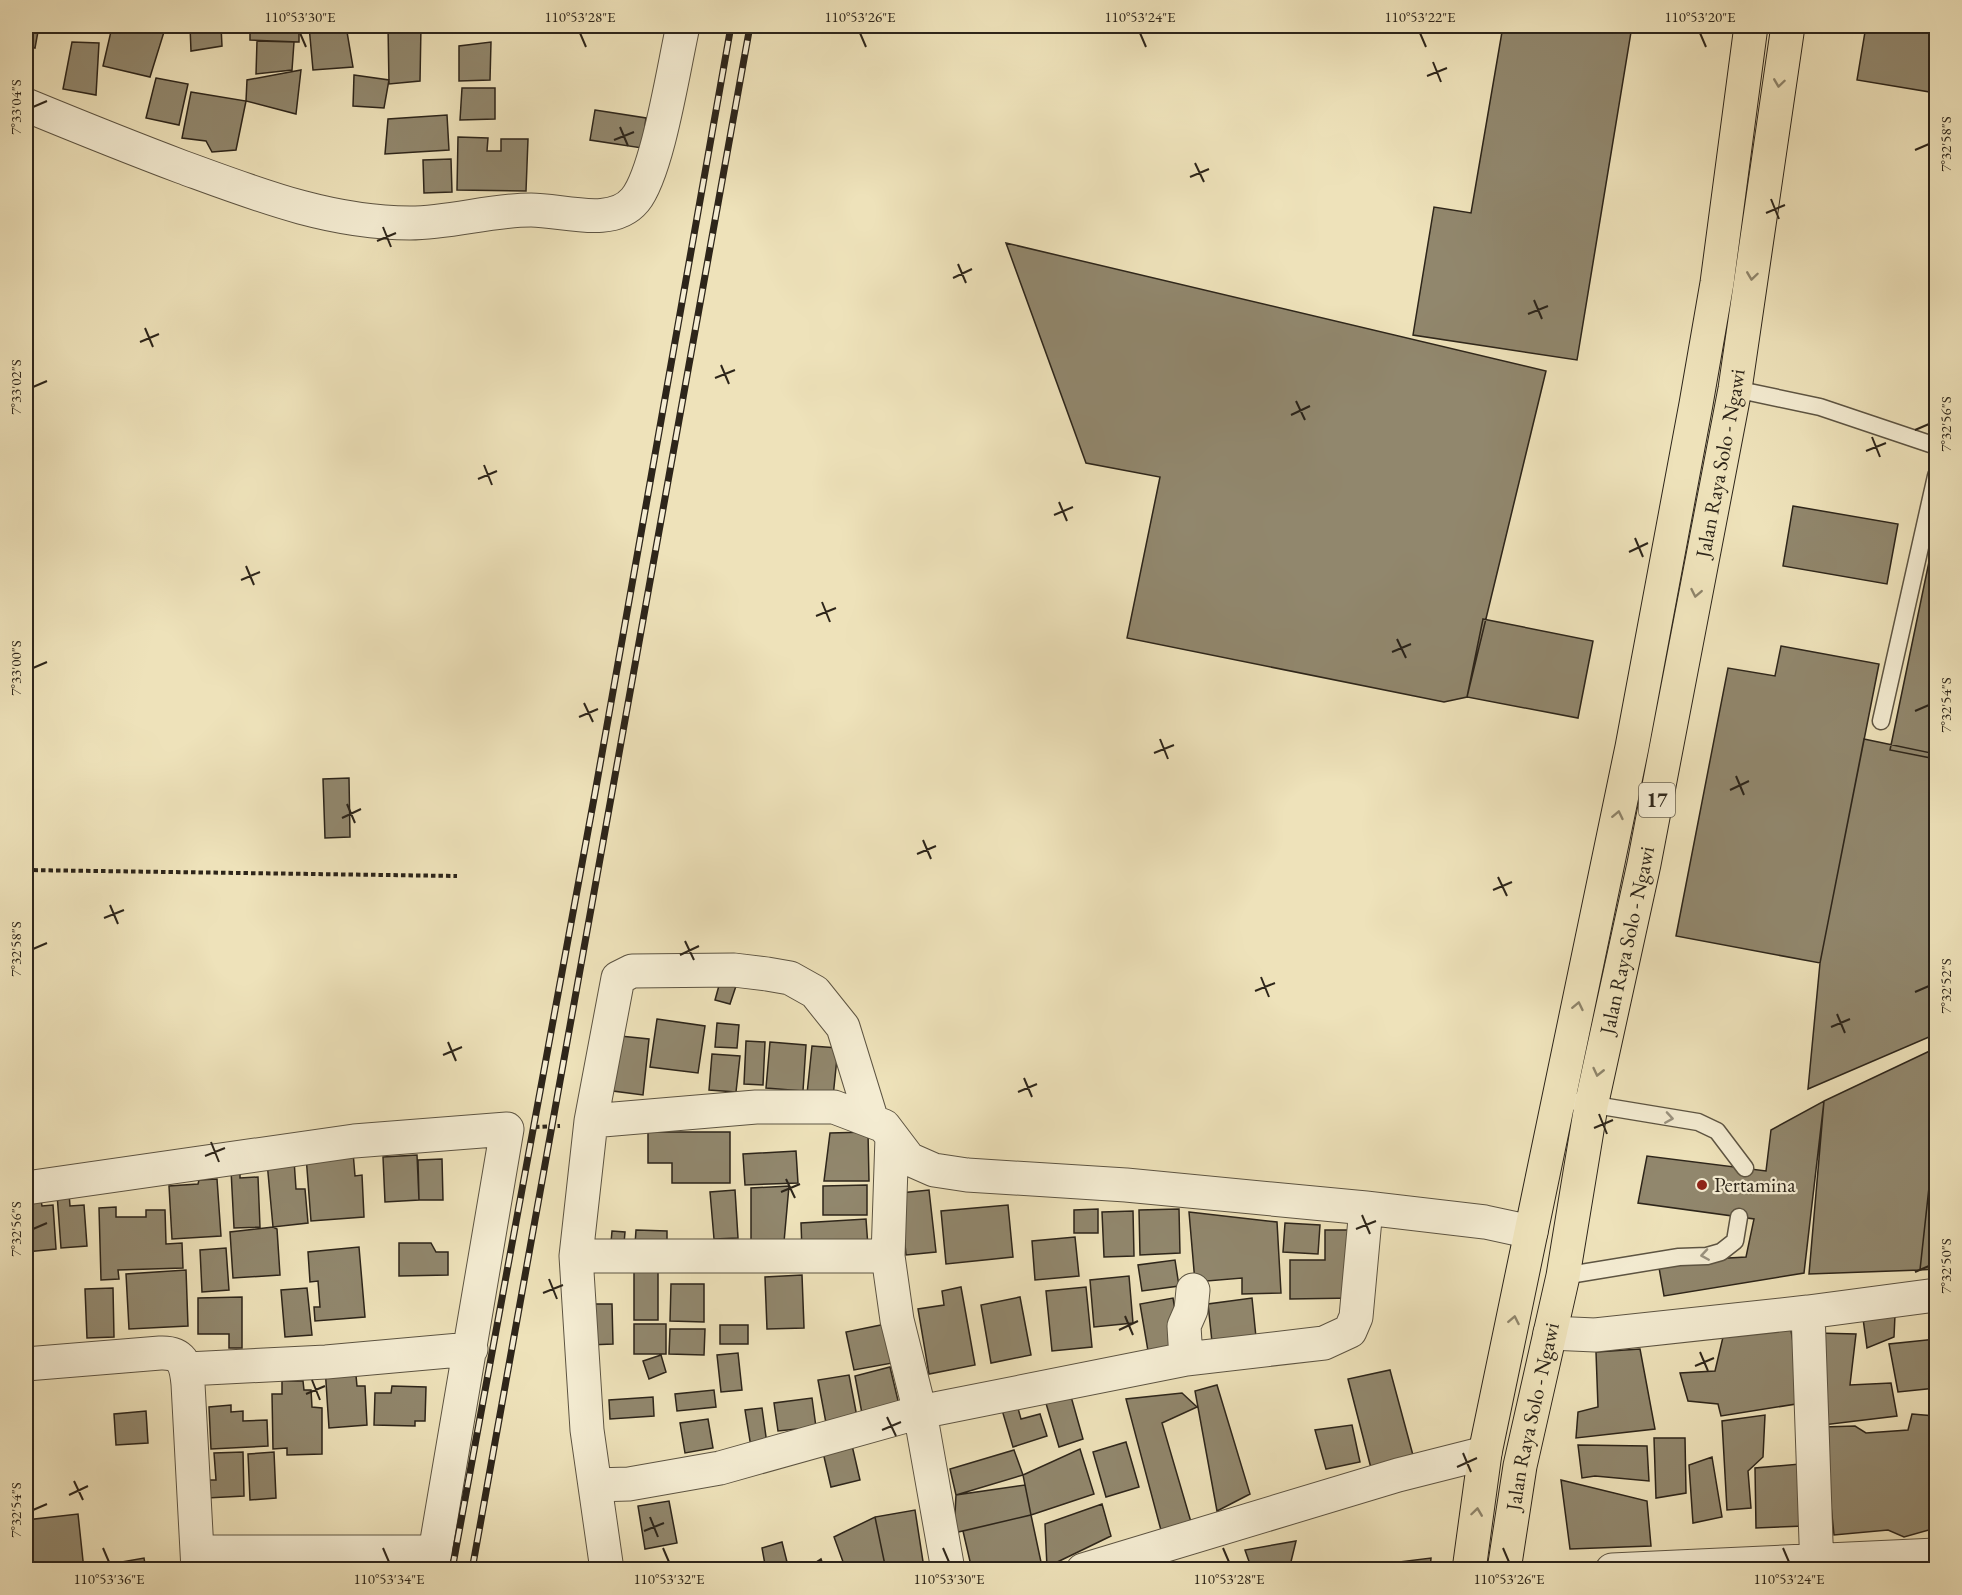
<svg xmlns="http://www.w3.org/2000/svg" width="1962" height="1595" viewBox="0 0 1962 1595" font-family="'EB Garamond',serif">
<rect width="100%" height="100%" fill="#eee2ba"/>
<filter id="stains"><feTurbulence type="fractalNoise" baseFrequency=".00333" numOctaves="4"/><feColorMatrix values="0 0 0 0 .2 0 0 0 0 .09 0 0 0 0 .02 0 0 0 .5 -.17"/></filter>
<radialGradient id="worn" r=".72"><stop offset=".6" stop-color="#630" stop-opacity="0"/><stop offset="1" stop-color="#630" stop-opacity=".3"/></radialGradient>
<path fill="#91876d" stroke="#2d251a" stroke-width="1.5" d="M 26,26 L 39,26 L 35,48 L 26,46 Z
M 78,26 L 101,26 L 100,31 Z
M 190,26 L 221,26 L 222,46 L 191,51 Z
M 250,26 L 299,26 L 299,42 L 250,40 Z
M 309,26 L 346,26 L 353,67 L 313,70 Z
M 388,26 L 421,26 L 420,81 L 389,84 Z
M 1503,26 L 1632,26 L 1577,360 L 1413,335 L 1434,207 L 1471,213 Z
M 1866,26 L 1936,26 L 1936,93 L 1857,80 Z
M 112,27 L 164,32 L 150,77 L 103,66 Z
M 257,41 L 294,42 L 292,70 L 256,74 Z
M 72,42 L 99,43 L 96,95 L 63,89 Z
M 491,42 L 490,80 L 459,81 L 459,46 Z
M 301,70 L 296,114 L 246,101 L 247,80 Z
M 354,75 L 389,80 L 384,108 L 353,106 Z
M 156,78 L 188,84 L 179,125 L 146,118 Z
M 462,88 L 495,88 L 495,119 L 460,120 Z
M 191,92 L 246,101 L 236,150 L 212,152 L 206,141 L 182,138 Z
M 595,110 L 646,118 L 642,148 L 590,140 Z
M 447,115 L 449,150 L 385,154 L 388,119 Z
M 458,137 L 488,138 L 487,151 L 501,151 L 501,139 L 528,139 L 526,191 L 457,190 Z
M 451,159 L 452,192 L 424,193 L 423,160 Z
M 1006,243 L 1546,371 L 1467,697 L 1444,702 L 1127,638 L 1160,477 L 1086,463 Z
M 1793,506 L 1898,524 L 1887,584 L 1783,566 Z
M 1936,528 L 1936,759 L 1890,750 Z
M 1483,619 L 1593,641 L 1578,718 L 1467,697 Z
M 1781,646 L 1879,664 L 1820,963 L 1676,936 L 1728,668 L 1775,676 Z
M 1864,739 L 1936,754 L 1936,1034 L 1808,1089 L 1820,963 Z
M 349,778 L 350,837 L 325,838 L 323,779 Z
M 720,982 L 736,986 L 730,1004 L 715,1000 Z
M 657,1019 L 705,1026 L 698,1073 L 650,1067 Z
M 717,1023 L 739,1025 L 737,1048 L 715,1047 Z
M 620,1036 L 649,1039 L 643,1095 L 613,1091 Z
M 746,1041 L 765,1042 L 763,1085 L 744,1084 Z
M 770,1042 L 806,1045 L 803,1091 L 766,1088 Z
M 812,1046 L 838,1048 L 833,1097 L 807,1094 Z
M 1936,1048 L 1936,1123 L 1920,1270 L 1809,1274 L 1824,1101 Z
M 712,1054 L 740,1056 L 736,1092 L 709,1090 Z
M 1824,1101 L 1804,1273 L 1664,1296 L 1658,1262 L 1746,1257 L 1754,1219 L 1638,1203 L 1647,1156 L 1766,1171 L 1771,1130 Z
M 1936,1123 L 1936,1269 L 1920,1270 Z
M 648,1132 L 730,1132 L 730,1183 L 672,1183 L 672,1163 L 648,1163 Z
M 868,1132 L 869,1181 L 824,1181 L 830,1133 Z
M 796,1151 L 798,1183 L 745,1185 L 743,1154 Z
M 353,1152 L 355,1176 L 362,1175 L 364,1217 L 311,1221 L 306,1156 Z
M 417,1155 L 419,1200 L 385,1202 L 383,1157 Z
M 442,1159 L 443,1200 L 419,1200 L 418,1160 Z
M 294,1160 L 296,1189 L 305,1189 L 308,1223 L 273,1227 L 267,1162 Z
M 240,1169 L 240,1178 L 258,1177 L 260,1227 L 234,1228 L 231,1170 Z
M 217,1179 L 221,1236 L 172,1239 L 169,1186 L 198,1184 L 199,1180 Z
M 867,1185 L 867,1215 L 823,1215 L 823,1186 Z
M 789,1186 L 784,1242 L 751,1240 L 751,1188 Z
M 735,1190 L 738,1238 L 714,1239 L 710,1192 Z
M 929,1190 L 936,1252 L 906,1255 L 900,1193 Z
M 69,1193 L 70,1206 L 84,1205 L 87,1246 L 61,1248 L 57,1194 Z
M 41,1200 L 42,1206 L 53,1205 L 56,1249 L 26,1252 L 26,1201 Z
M 1008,1205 L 1013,1257 L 946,1264 L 941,1211 Z
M 116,1207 L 116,1217 L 146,1217 L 146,1210 L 165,1210 L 166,1244 L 182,1243 L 183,1268 L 118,1270 L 119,1279 L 101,1280 L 99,1208 Z
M 1098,1209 L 1098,1233 L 1074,1233 L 1074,1210 Z
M 1179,1209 L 1180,1253 L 1140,1255 L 1139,1210 Z
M 1133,1211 L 1134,1256 L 1104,1257 L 1102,1212 Z
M 1189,1212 L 1277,1222 L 1281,1293 L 1242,1294 L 1242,1278 L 1195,1282 Z
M 866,1219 L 868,1247 L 802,1251 L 801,1223 Z
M 1285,1223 L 1320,1225 L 1318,1254 L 1283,1252 Z
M 273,1227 L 277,1229 L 280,1275 L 233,1278 L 230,1232 Z
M 636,1230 L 667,1231 L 667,1246 L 635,1245 Z
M 1325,1230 L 1352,1230 L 1353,1298 L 1290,1299 L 1290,1260 L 1325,1260 Z
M 612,1231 L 625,1232 L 623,1255 L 610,1254 Z
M 1075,1237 L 1079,1276 L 1035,1280 L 1032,1241 Z
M 399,1243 L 431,1243 L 436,1252 L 448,1252 L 448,1275 L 399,1276 Z
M 359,1247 L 365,1317 L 315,1321 L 314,1307 L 320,1307 L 318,1281 L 310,1282 L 308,1252 Z
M 226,1248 L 229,1290 L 202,1292 L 200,1250 Z
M 1175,1260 L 1179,1286 L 1142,1291 L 1138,1265 Z
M 634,1264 L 658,1264 L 658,1320 L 634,1320 Z
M 186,1270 L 188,1326 L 129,1329 L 126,1274 Z
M 802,1275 L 804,1328 L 767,1329 L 765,1277 Z
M 1129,1276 L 1133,1323 L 1094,1327 L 1090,1280 Z
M 671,1284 L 704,1284 L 704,1322 L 670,1321 Z
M 961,1287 L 975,1365 L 929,1374 L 918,1309 L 944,1305 L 942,1291 Z
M 1086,1287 L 1092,1347 L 1052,1351 L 1046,1291 Z
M 113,1288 L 114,1337 L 87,1338 L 85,1289 Z
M 307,1288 L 312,1335 L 285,1337 L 281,1290 Z
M 242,1297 L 242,1348 L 229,1348 L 229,1334 L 198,1334 L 198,1298 Z
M 1020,1297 L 1031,1355 L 991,1363 L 981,1305 Z
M 1173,1298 L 1181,1345 L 1148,1351 L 1140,1304 Z
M 1252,1298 L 1256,1337 L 1212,1342 L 1208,1304 Z
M 587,1304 L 612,1304 L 613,1344 L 588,1345 Z
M 1862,1311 L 1895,1315 L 1894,1337 L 1867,1348 Z
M 1789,1319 L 1797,1365 L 1796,1404 L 1721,1416 L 1718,1404 L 1688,1401 L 1680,1373 L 1715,1371 L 1723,1337 Z
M 891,1323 L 898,1362 L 854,1370 L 846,1332 Z
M 634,1324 L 666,1324 L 666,1354 L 634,1354 Z
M 720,1325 L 748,1325 L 748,1344 L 720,1344 Z
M 670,1329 L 705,1329 L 704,1355 L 669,1354 Z
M 1816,1333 L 1856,1334 L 1850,1385 L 1891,1383 L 1897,1416 L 1823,1425 Z
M 1936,1339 L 1936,1388 L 1898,1392 L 1889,1344 Z
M 1640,1349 L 1655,1429 L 1576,1438 L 1578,1412 L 1598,1407 L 1596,1352 Z
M 738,1353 L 742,1390 L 721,1392 L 717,1355 Z
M 661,1355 L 666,1372 L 649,1379 L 643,1361 Z
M 355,1365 L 357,1386 L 365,1386 L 367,1425 L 329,1428 L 325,1367 Z
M 890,1367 L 900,1409 L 863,1419 L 855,1376 Z
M 1390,1370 L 1414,1459 L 1371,1468 L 1348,1379 Z
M 849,1375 L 857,1417 L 826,1423 L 818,1380 Z
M 282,1381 L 303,1381 L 304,1390 L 311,1390 L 312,1407 L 322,1408 L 322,1454 L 287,1455 L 287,1448 L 273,1449 L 272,1394 L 282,1394 Z
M 1217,1385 L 1250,1494 L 1217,1511 L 1195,1391 Z
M 392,1386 L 426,1387 L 425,1421 L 415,1421 L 415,1426 L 374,1425 L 375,1393 L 391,1393 Z
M 714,1390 L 716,1407 L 677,1411 L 675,1394 Z
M 1070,1393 L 1083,1439 L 1059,1447 L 1045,1400 Z
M 1182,1393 L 1197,1407 L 1162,1423 L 1191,1522 L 1162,1534 L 1126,1399 Z
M 653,1397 L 654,1416 L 610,1419 L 609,1400 Z
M 812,1398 L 816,1427 L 778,1431 L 774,1403 Z
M 231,1405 L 231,1412 L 243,1411 L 243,1421 L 267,1420 L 268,1446 L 211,1449 L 209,1407 Z
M 1017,1405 L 1021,1419 L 1040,1414 L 1047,1436 L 1013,1447 L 1002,1410 Z
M 762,1408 L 767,1444 L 751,1447 L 745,1410 Z
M 146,1411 L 148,1443 L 116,1445 L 114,1414 Z
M 1912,1414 L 1935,1416 L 1936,1473 L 1931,1475 L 1936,1528 L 1904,1537 L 1888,1530 L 1834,1535 L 1823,1427 L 1855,1426 L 1866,1433 L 1908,1430 Z
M 1765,1415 L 1763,1457 L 1748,1471 L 1751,1508 L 1727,1510 L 1722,1421 Z
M 708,1419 L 713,1448 L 685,1453 L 680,1423 Z
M 1352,1425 L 1360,1462 L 1326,1469 L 1315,1430 Z
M 1654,1438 L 1685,1438 L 1686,1493 L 1656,1498 Z
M 851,1441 L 860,1480 L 831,1487 L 822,1448 Z
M 1126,1442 L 1139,1487 L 1106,1497 L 1093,1452 Z
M 1578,1445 L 1647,1446 L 1649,1481 L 1595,1476 L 1582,1478 Z
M 1080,1449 L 1094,1494 L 1031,1515 L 1023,1475 Z
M 1014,1450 L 1023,1475 L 956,1495 L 950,1469 Z
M 243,1452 L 244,1496 L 207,1498 L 206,1480 L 216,1480 L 214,1453 Z
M 274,1452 L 276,1498 L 250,1500 L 248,1454 Z
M 1712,1457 L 1722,1517 L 1693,1523 L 1689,1465 Z
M 1800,1464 L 1804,1526 L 1756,1528 L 1755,1468 Z
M 1561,1480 L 1647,1501 L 1651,1546 L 1570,1549 Z
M 1025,1485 L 1031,1515 L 954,1533 L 956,1495 Z
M 669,1501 L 677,1543 L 645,1549 L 638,1506 Z
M 1102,1504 L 1111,1536 L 1047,1567 L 1045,1524 Z
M 915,1510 L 924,1568 L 886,1570 L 875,1517 Z
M 78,1514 L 84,1570 L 26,1570 L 26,1520 Z
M 1031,1515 L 1041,1562 L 1013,1570 L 972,1570 L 963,1531 Z
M 875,1517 L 886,1570 L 846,1570 L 834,1537 Z
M 1296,1541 L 1289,1570 L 1252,1570 L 1245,1550 Z
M 782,1542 L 789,1570 L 766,1570 L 762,1548 Z
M 144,1558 L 146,1570 L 98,1570 L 99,1566 Z
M 1431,1558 L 1430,1570 L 1334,1570 Z
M 821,1559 L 825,1570 L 804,1570 Z
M 752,1562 L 754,1570 L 728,1570 L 727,1569 Z"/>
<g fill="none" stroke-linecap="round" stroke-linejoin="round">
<g stroke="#5d5442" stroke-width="19">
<path id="lane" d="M 1735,389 L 1820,407 L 1936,446
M 1881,721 L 1936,476
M 1559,1099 L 1698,1122 L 1717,1131 L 1745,1168
M 1563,1276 L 1679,1257 L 1707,1256 L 1721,1252 L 1735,1241 L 1739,1217"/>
</g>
<g stroke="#5d5442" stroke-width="35">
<path id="street" d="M 26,105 C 77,126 129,147 182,167 C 256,194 329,223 410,223 C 451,223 490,210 531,210 C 563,210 612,228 635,200 C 658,172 674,65 683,26
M 591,1121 L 756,1107 L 834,1107 L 884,1126 L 909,1159 L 934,1170 L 967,1175 L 1126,1185 L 1366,1208 L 1485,1222 L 1531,1232
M 892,1137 L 888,1256 L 897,1320 L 920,1412 L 948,1570
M 26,1188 L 354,1141 L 507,1129 L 432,1570
M 576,1256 L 888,1256
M 1808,1312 L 1817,1570
M 1550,1333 L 1595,1335 L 1808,1312 L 1936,1295
M 1186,1359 L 1184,1326 L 1191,1310 L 1193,1290
M 26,1364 L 160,1353 C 182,1352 186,1363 188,1384 L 198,1570
M 187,1369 L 326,1362 L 471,1349
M 595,1485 L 629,1484 L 720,1468 L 920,1412 L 1186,1359 L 1324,1343 L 1350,1331 L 1356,1317 L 1366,1208
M 197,1552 L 436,1552
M 607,1570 L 587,1430 L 576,1256 L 591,1121 L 618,978 L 632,971 L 734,970 L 767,974 L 790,978 L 815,992 L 843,1027 L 872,1121
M 1083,1570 L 1398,1475 L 1485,1453
M 1612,1570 L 1936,1555"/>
</g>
<g stroke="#2d251a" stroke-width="35">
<g id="highway">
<path d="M 1469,1570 L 1485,1453 L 1632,747 L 1696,404 L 1717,283 L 1751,26"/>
<path id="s1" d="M 1504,1570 L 1520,1466 L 1563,1276 L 1591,1106 L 1644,864 L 1735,389 L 1788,26"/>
</g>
</g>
<path stroke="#2d251a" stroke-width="4" stroke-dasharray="4.5 3" stroke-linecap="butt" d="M 26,870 L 457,876
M 535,1127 L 560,1126"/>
<use href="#lane" stroke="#f4ecd2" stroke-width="16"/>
<use href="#street" stroke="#f4ecd2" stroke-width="33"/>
<use href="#highway" stroke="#eee2ba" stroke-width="33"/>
<g stroke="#2d251a" stroke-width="7">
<path id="rail" d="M 452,1570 L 595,793 L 731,26
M 472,1570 L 750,26"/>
</g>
<use href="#rail" stroke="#f4ecd2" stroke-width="4.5" stroke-dasharray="14" stroke-linecap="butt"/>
</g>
<defs><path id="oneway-chevron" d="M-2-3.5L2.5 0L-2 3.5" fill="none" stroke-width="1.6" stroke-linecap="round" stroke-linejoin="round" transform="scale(1.5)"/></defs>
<g stroke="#8e846a">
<use href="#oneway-chevron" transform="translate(1779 83) rotate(98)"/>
<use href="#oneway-chevron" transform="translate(1752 276) rotate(98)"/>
<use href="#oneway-chevron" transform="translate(1696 593) rotate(101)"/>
<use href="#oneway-chevron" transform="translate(1618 815) rotate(-78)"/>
<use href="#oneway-chevron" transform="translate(1578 1006) rotate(-78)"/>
<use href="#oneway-chevron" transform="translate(1598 1072) rotate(103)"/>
<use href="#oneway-chevron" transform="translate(1514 1320) rotate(-79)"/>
<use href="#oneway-chevron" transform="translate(1477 1512) rotate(-82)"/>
</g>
<g stroke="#9a927f">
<use href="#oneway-chevron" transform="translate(1669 1118) rotate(9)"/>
<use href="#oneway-chevron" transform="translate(1705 1255) rotate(171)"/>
</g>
<path fill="none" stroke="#2d251a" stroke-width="2" d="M 300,33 L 306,47M 580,33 L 586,47M 860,33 L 866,47M 1140,33 L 1146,47M 1420,33 L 1426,47M 1700,33 L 1706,47M 1433,62 L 1441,82M 1427,76 L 1447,68M 33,107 L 47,101M 620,127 L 628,146M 614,140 L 634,132M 1915,150 L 1929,144M 1195,163 L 1204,182M 1190,177 L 1209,169M 1771,199 L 1779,219M 1766,213 L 1785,205M 383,227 L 391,247M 377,241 L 396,233M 958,264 L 966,283M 953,278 L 972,269M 1534,300 L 1542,319M 1528,314 L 1548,306M 145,328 L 153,347M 140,342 L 159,334M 721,365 L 729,384M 715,378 L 735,370M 33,387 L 47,381M 1296,401 L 1305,420M 1291,415 L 1310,406M 1915,430 L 1929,424M 1872,437 L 1880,457M 1866,451 L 1886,443M 484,465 L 492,485M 478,479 L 497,471M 1059,502 L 1067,521M 1054,515 L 1073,507M 1635,538 L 1643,557M 1629,552 L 1648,543M 246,566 L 254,585M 241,580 L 260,572M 822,602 L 830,622M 816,616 L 836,608M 1397,639 L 1406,658M 1392,652 L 1411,644M 33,668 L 47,662M 584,703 L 593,722M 1915,711 L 1929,705M 579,717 L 598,709M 1160,739 L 1168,759M 1154,753 L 1174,745M 1736,776 L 1744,795M 1730,790 L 1749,781M 347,804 L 355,823M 342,818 L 361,809M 923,840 L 931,859M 917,854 L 936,846M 1498,877 L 1507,896M 1493,890 L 1512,882M 110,905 L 118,924M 104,918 L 124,910M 685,941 L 694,960M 33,949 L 47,943M 680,955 L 699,946M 1261,977 L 1269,997M 1255,991 L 1275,983M 1915,992 L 1929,986M 1837,1014 L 1845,1033M 1831,1027 L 1850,1019M 448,1042 L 456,1061M 443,1055 L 462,1047M 1024,1078 L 1032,1097M 1018,1092 L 1037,1084M 1599,1114 L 1607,1134M 1594,1128 L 1613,1120M 211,1142 L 219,1162M 205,1156 L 225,1148M 786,1179 L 795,1198M 781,1192 L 800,1184M 1362,1215 L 1370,1234M 33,1229 L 47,1223M 1356,1229 L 1376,1221M 1915,1272 L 1929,1266M 549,1279 L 557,1299M 543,1293 L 563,1285M 1125,1316 L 1133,1335M 1119,1330 L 1138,1321M 1700,1352 L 1708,1371M 1695,1366 L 1714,1358M 312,1380 L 320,1400M 306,1394 L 325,1386M 887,1417 L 896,1436M 882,1430 L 901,1422M 1463,1453 L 1471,1472M 1457,1467 L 1477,1458M 74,1481 L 83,1500M 69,1495 L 88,1486M 33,1510 L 47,1504M 650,1517 L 658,1537M 644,1531 L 664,1523M 103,1548 L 109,1562M 383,1548 L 389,1562M 663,1548 L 669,1562M 943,1548 L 949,1562M 1223,1548 L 1229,1562M 1503,1548 L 1509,1562M 1783,1548 L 1789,1562"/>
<circle fill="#8f2418" stroke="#f4ecd2" stroke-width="2" cx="1702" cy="1185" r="6"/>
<g text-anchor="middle" stroke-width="4.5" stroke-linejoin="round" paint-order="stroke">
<rect fill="#f4ecd2" stroke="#696151" stroke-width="1.5" x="1639" y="783" width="36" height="34" rx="4.5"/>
<g font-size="20" font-weight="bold" fill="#2d251a">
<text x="1657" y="807">17</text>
</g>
<g font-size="21" fill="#2d251a" stroke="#f4ecd2">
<text dy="7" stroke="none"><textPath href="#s1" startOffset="1128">Jalan Raya Solo - Ngawi</textPath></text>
<text dy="7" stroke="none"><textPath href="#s1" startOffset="642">Jalan Raya Solo - Ngawi</textPath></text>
<text dy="7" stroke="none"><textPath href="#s1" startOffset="156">Jalan Raya Solo - Ngawi</textPath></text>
</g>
<g font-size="21" fill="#2d251a" stroke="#f4ecd2" text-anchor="start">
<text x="1714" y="1192">Pertamina</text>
</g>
</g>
<rect width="1962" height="1595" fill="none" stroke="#eee2ba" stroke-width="66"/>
<rect x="33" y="33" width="1896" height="1529" fill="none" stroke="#2d251a" stroke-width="2"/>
<g font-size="15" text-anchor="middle" fill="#2d251a">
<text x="300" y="22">110°53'30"E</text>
<text x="580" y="22">110°53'28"E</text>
<text x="860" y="22">110°53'26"E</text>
<text x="1140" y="22">110°53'24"E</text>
<text x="1420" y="22">110°53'22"E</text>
<text x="1700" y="22">110°53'20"E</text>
<text transform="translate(16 107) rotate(-90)" y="5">7°33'04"S</text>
<text transform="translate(1946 144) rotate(-90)" y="5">7°32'58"S</text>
<text transform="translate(16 387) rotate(-90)" y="5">7°33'02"S</text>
<text transform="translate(1946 424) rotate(-90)" y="5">7°32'56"S</text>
<text transform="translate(16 668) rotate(-90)" y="5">7°33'00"S</text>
<text transform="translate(1946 705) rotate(-90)" y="5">7°32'54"S</text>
<text transform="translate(16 949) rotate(-90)" y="5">7°32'58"S</text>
<text transform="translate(1946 986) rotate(-90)" y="5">7°32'52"S</text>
<text transform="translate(16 1229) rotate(-90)" y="5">7°32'56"S</text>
<text transform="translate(1946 1266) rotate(-90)" y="5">7°32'50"S</text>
<text transform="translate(16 1510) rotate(-90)" y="5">7°32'54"S</text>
<text x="109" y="1584">110°53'36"E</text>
<text x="389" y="1584">110°53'34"E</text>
<text x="669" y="1584">110°53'32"E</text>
<text x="949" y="1584">110°53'30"E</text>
<text x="1229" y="1584">110°53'28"E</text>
<text x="1509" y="1584">110°53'26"E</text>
<text x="1789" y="1584">110°53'24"E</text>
</g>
<rect width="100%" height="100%" filter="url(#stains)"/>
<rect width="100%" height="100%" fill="url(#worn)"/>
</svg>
